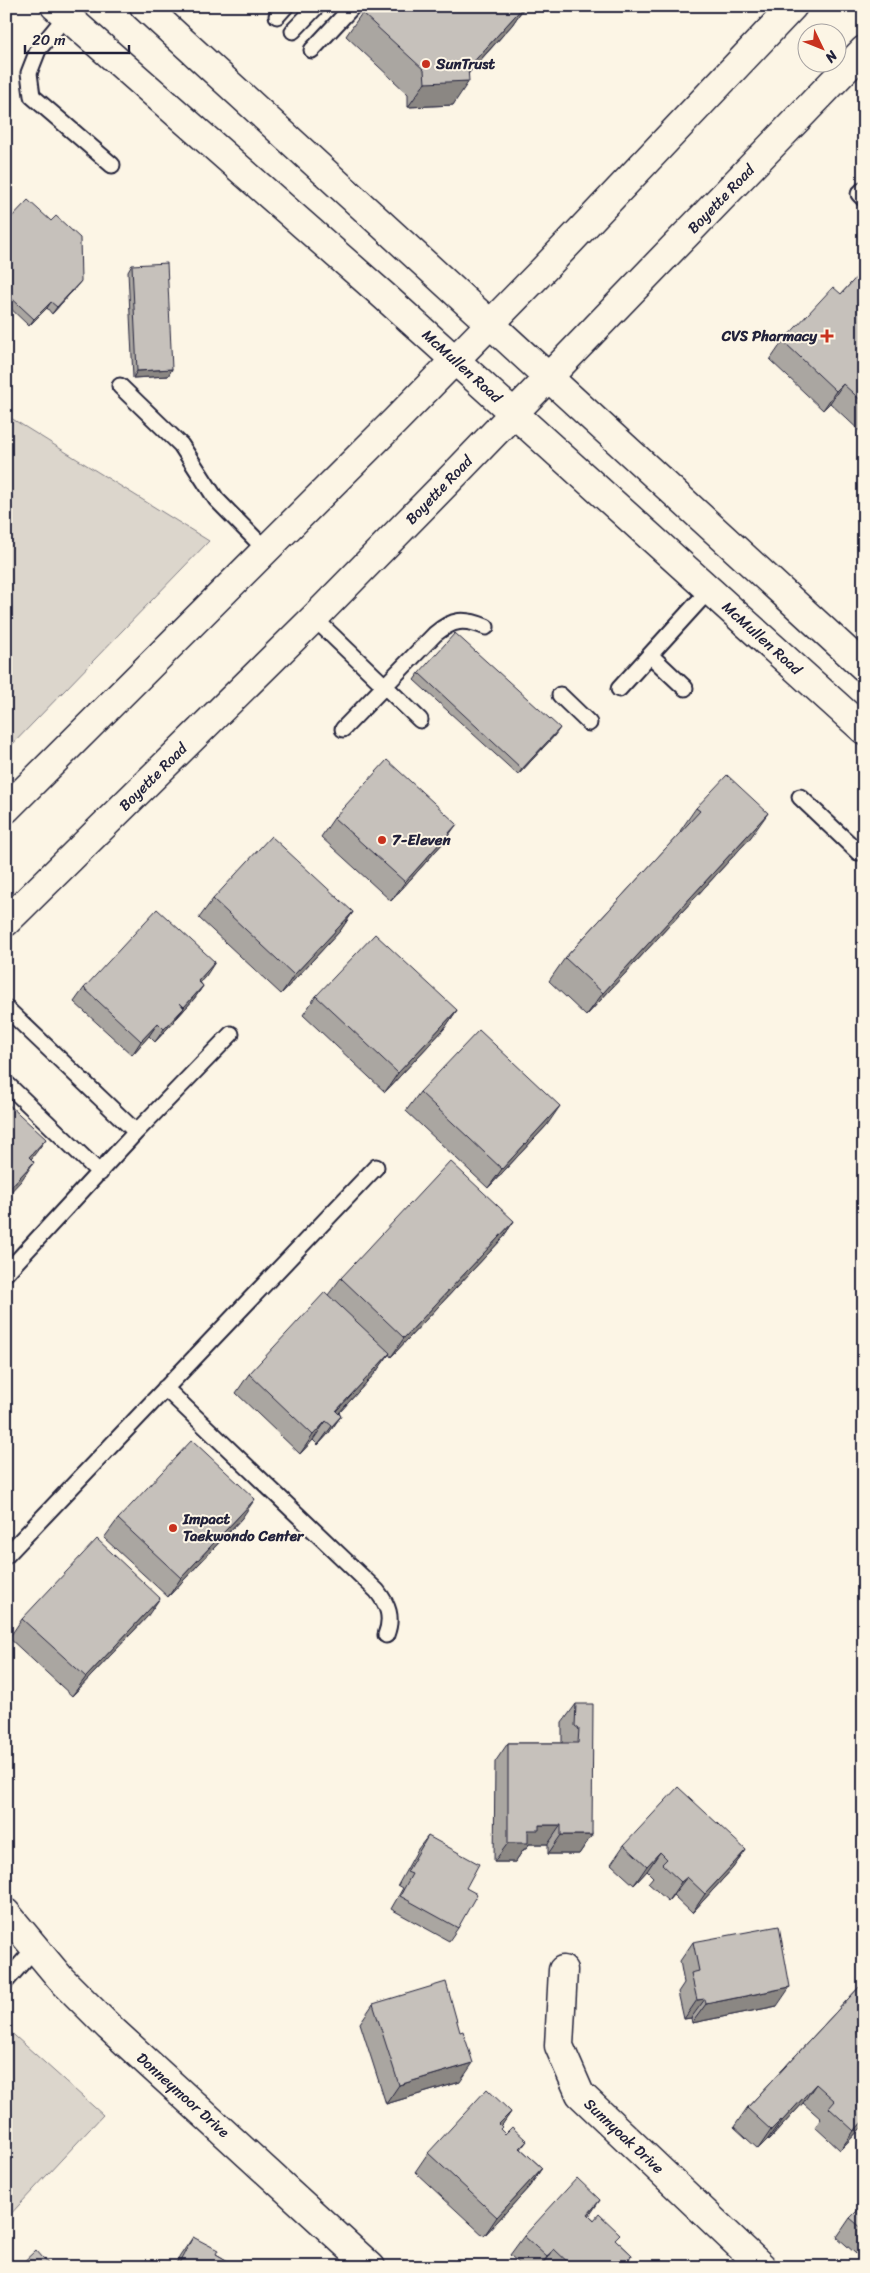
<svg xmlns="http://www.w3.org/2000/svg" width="870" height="2273" viewBox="0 0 870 2273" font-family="Sriracha,sans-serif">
<rect width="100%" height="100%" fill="#fcf5e5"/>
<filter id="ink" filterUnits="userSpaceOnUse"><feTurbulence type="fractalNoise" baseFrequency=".02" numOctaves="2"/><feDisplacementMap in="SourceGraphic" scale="10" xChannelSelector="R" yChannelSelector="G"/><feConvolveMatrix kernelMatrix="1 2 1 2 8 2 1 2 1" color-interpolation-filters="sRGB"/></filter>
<g filter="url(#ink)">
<path fill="#dcd6cc" stroke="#7f7c84" d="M 6,415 L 209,541 L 6,751 Z
M 6,2028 L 103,2115 L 6,2219 Z"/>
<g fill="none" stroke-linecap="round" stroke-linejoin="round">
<g stroke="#22223b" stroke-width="19">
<path id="lane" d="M 66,16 L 38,50 L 29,73 L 32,96 L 112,165
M 277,16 L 286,6
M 293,31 L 317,6
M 312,50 L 353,6
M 864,189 L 859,194 L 864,199
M 120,386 L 181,445 L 216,499 L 267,551
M 314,618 L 420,720
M 650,655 L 685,688
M 619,689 L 709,590
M 560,695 L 589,723
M 343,729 L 435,634 C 453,619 464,618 486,627
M 800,797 L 858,852 L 864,847
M 6,1008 L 136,1132
M 6,1083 L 100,1173
M 6,1273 L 136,1132 L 231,1034
M 165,1388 L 377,1591 C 388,1605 393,1617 386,1635
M 6,1556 L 376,1167
M 6,1981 L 35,1948"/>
</g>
<g stroke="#22223b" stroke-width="31">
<path id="street" d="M 563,1970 L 559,2046 L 580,2094 L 762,2267"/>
</g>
<g stroke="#22223b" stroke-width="31">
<path id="secondary" d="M 55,6 L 383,295 L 864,730
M 144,6 L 864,667
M 6,809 L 396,420 L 544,269 L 793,6
M 6,922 L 314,618 L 459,470 L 864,50
M 6,1913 L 61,1979 L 109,2027 L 371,2267"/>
</g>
<use href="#lane" stroke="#fcf5e5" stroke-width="15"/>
<use href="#street" stroke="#fcf5e5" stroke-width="28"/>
<use href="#secondary" stroke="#fcf5e5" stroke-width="28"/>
</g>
<path fill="#aaa6a1" stroke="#22223b" d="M 368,6 L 525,6 L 512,25 L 469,73 L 453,105 L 408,107 L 408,94 L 346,36 L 362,13 Z
M 6,223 L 76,287 L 52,314 L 47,308 L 29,326 L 6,304 Z
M 132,265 L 172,369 L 168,376 L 133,378 L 128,272 Z
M 864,269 L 864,435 L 830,403 L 823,410 L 770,360 L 783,341 L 841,294 Z
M 419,673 L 555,735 L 518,775 L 414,680 Z
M 696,808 L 751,837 L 586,1016 L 549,981 L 565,958 L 681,832 L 680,831 Z
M 334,818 L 443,843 L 391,901 L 321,837 Z
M 213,899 L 353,912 L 340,931 L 281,994 L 199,918 Z
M 206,976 L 200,982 L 203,986 L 194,999 L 175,1020 L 155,1042 L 149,1036 L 132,1055 L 74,1002 L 84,988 Z
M 316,996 L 457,1010 L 444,1029 L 385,1092 L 303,1015 Z
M 420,1092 L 547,1125 L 488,1188 L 406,1111 Z
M 514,1221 L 501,1240 L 391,1357 L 389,1354 L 376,1372 L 339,1413 L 341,1416 L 328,1434 L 318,1445 L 313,1440 L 300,1454 L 236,1393 L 249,1374 L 328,1295 L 341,1278 Z
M 242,1518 L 168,1597 L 104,1538 L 118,1519 Z
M 147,1617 L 72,1696 L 9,1638 L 22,1619 Z
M 576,1704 L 592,1835 L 579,1854 L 548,1854 L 548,1844 L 529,1844 L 526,1849 L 524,1849 L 515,1862 L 494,1862 L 495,1762 L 508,1743 L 562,1743 L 562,1723 Z
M 428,1836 L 466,1888 L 458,1928 L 449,1941 L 391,1909 L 403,1888 L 398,1885 L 418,1849 Z
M 624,1845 L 746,1850 L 732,1869 L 692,1913 L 673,1895 L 668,1901 L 648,1883 L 653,1877 L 647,1871 L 634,1885 L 611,1864 Z
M 693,1942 L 777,2006 L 692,2023 L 691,2018 L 684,2019 L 678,1992 L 684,1983 L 680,1961 Z
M 862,1984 L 864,2125 L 840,2150 L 815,2127 L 821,2119 L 803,2103 L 769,2140 L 768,2139 L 758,2149 L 734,2127 L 747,2108 Z
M 373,2004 L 460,2082 L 386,2104 L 360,2023 Z
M 511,2112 L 501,2126 L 502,2127 L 500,2129 L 505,2134 L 527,2141 L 521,2149 L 542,2168 L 529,2187 L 484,2236 L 415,2172 L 428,2153 Z
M 864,2204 L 864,2261 L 837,2237 L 850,2218 Z
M 589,2215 L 632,2255 L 624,2267 L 523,2267 L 510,2255 L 524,2236 Z
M 193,2237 L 216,2254 L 238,2267 L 174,2267 L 180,2256 Z"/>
<path fill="#8b8783" stroke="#22223b" d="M 524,6 L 525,6 L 512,25 L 461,81 L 469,81 L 453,105 L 408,107 L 425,83 L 468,68 Z
M 81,281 L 76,287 L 52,314 L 57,307 Z
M 51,302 L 47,308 L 29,326 L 34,319 Z
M 172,369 L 168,376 L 133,378 L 137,371 Z
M 843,384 L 830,403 L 823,410 L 836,391 Z
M 560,728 L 555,735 L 518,775 L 522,769 Z
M 768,813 L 751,837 L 586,1016 L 603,993 Z
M 457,824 L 443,843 L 391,901 L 405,882 Z
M 353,912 L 340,931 L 281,994 L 294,975 Z
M 215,962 L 206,976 L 189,994 L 198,981 Z
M 203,986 L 194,999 L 175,1020 L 184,1007 Z
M 184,1008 L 174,1021 L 155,1042 L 164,1029 Z
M 457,1010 L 444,1029 L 385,1092 L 398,1073 Z
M 158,1023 L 149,1036 L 132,1055 L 141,1041 Z
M 560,1106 L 547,1125 L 488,1188 L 502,1169 Z
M 46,1139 L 32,1158 L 15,1176 L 29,1157 Z
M 34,1162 L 21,1181 L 6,1197 L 6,1192 Z
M 514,1221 L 501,1240 L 391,1357 L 404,1338 Z
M 390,1353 L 376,1372 L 329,1424 L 336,1411 Z
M 341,1416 L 328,1434 L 318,1445 L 332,1426 Z
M 326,1421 L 313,1440 L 300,1454 L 313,1435 Z
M 255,1499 L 242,1518 L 168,1597 L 181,1578 Z
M 160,1598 L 147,1617 L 72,1696 L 86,1677 Z
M 539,1825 L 561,1825 L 548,1844 L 529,1844 L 526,1849 L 524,1849 L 515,1862 L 494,1862 L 508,1843 L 528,1830 Z
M 561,1835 L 592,1835 L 579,1854 L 548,1854 Z
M 746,1850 L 732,1869 L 692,1913 L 705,1894 Z
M 660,1852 L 647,1871 L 634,1885 L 647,1866 Z
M 687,1877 L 673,1895 L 668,1901 L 681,1882 Z
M 790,1987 L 777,2006 L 692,2023 L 706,2004 Z
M 705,1999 L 691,2018 L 684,2019 L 697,2000 Z
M 473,2063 L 460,2082 L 386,2104 L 399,2085 Z
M 816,2084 L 803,2103 L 769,2140 L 782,2121 Z
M 511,2112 L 498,2131 L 499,2124 Z
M 781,2120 L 768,2139 L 758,2149 L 771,2130 Z
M 864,2120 L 864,2125 L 840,2150 L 854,2131 Z
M 542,2168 L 529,2187 L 484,2236 L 497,2217 Z
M 600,2200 L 587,2219 L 588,2214 Z
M 554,2249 L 542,2267 L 540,2267 L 547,2257 Z
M 632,2255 L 624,2267 L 622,2267 Z"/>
<path fill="#c6c1bb" stroke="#22223b" d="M 368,6 L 524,6 L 468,68 L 469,81 L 425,83 L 424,70 L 362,13 Z
M 28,200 L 51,221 L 56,216 L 80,238 L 81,281 L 57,307 L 51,302 L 34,319 L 6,293 L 6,223 Z
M 167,263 L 172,369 L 137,371 L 132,265 Z
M 864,269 L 864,403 L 843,384 L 836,391 L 783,341 L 833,287 L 841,294 Z
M 455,633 L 560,728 L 522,769 L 419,673 Z
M 387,760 L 457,824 L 405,882 L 334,818 Z
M 727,775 L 768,813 L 603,993 L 565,958 L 700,811 L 696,808 Z
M 271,836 L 353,912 L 294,975 L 213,899 Z
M 157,909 L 215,962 L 198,981 L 203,986 L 184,1007 L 180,1003 L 184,1008 L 164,1029 L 158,1023 L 141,1041 L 84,988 Z
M 375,934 L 457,1010 L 398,1073 L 316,996 Z
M 479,1030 L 560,1106 L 502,1169 L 420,1092 Z
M 6,1102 L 46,1139 L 29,1157 L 34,1162 L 6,1192 Z
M 450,1161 L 514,1221 L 404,1338 L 341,1278 Z
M 325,1292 L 390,1353 L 336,1411 L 341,1416 L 332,1426 L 326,1421 L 313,1435 L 249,1374 Z
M 192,1440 L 255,1499 L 181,1578 L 118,1519 Z
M 97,1539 L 160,1598 L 86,1677 L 22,1619 Z
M 576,1704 L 593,1704 L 592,1835 L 561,1835 L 561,1825 L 539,1825 L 539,1830 L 528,1830 L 528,1843 L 508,1843 L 508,1743 L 578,1743 L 579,1729 L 575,1726 Z
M 678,1787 L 746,1850 L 705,1894 L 687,1877 L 681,1882 L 662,1864 L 667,1859 L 660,1852 L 647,1866 L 624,1845 Z
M 428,1836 L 479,1864 L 466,1888 L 477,1894 L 458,1928 L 400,1896 L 412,1874 L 407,1872 Z
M 779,1926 L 790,1987 L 706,2004 L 705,1999 L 697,2000 L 691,1973 L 699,1971 L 693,1942 Z
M 446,1982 L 460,2032 L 463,2031 L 473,2063 L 399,2085 L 373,2004 Z
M 862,1984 L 864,1986 L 864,2120 L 854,2131 L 829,2108 L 835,2101 L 816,2084 L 782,2121 L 781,2120 L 771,2130 L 747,2108 Z
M 487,2089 L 511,2112 L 499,2124 L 502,2127 L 500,2129 L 505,2134 L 512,2127 L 527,2141 L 520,2148 L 542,2168 L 497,2217 L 428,2153 Z
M 577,2178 L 600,2200 L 588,2214 L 594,2220 L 599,2214 L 620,2234 L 615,2239 L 632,2255 L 622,2267 L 573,2267 L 554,2249 L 547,2257 L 524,2236 Z
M 864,2204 L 864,2230 L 850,2218 Z
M 193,2237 L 218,2250 L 216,2254 L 238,2267 L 177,2267 Z
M 36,2250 L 51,2267 L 18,2267 Z"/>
</g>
<g fill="#c8321e" stroke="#fcf5e5" stroke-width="2">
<circle cx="426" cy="64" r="5"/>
<path d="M824.5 328.5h5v5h5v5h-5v5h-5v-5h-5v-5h5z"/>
<circle cx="382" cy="840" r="5"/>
<circle cx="173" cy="1528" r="5"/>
</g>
<g text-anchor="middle" stroke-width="4" stroke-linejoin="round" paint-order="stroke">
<g font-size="15" font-weight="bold" fill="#22223b" stroke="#fcf5e5" text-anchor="start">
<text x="436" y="69">SunTrust</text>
<text x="817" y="341" text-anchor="end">CVS Pharmacy</text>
<text x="392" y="845">7-Eleven</text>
<text x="183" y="1524">Impact<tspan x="183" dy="17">Taekwondo Center</tspan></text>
</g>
<g font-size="15" fill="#22223b" stroke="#fcf5e5">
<text transform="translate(721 199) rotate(-46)" y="5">Boyette Road</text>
<text transform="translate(462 366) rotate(42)" y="5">McMullen Road</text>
<text transform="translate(439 490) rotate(-46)" y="5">Boyette Road</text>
<text transform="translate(762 638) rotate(42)" y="5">McMullen Road</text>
<text transform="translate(153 777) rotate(-45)" y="5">Boyette Road</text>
<text transform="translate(183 2095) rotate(42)" y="5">Donneymoor Drive</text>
<text transform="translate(624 2136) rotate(43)" y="5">Sunnyoak Drive</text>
</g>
</g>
<rect width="870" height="2273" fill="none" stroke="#fcf5e5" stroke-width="25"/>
<rect x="12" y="12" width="845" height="2248" fill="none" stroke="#22223b" stroke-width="2" filter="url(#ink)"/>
<g transform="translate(822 48) rotate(133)"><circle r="24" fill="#fcf5e5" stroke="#a5a1a1"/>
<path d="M0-4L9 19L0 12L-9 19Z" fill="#c8321e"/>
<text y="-8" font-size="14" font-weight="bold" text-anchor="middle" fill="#22223b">N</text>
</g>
<path d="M25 45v8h104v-8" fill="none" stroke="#22223b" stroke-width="2.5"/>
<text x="32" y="45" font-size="15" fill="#22223b" stroke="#fcf5e5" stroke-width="4" paint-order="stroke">20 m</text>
</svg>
